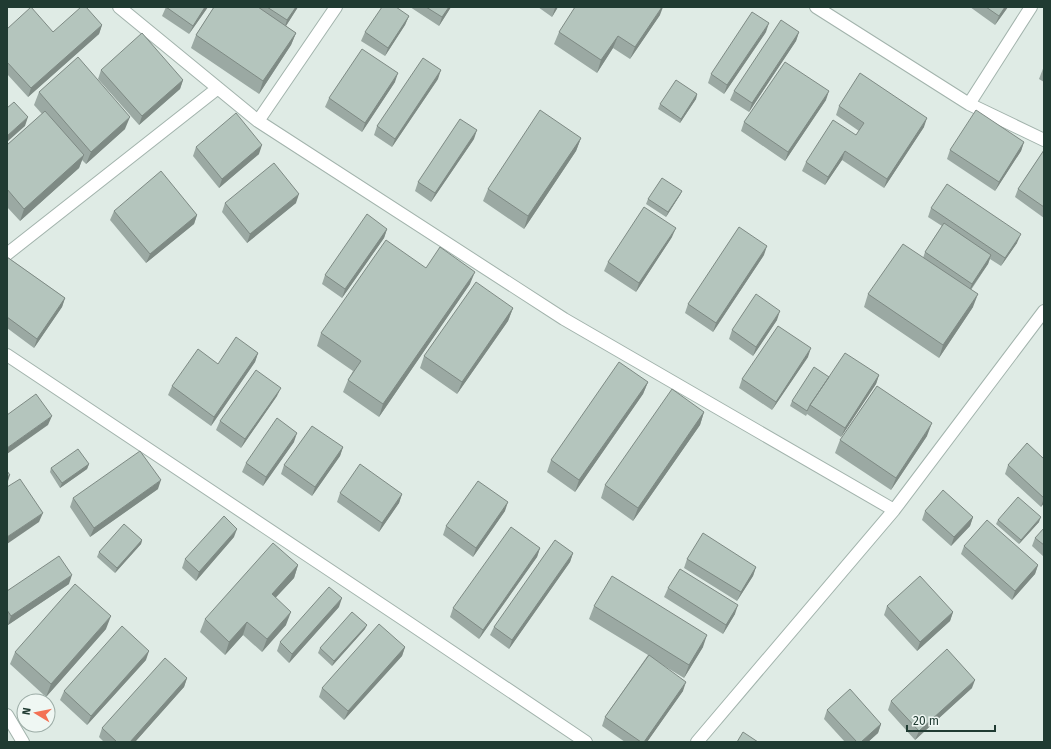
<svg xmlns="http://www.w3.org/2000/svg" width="1051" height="749" viewBox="0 0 1051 749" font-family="'Fira Sans',sans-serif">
<rect width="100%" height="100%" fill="#dfebe5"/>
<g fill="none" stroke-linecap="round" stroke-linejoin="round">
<g stroke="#a2b3ac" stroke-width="14">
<path id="minor" d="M 119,7 L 258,121 L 564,319 L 894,510
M 816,7 L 969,104 L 1044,140
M 969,104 L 1031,7
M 258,121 L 336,7
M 7,254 L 218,88
M 7,355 L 409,623 L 586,742
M 7,715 L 23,742
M 697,742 L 894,510 L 1044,311"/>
</g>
<use href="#minor" stroke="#fff" stroke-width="12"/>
</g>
<path fill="#9ba9a3" d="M 166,7 L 208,7 L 189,34 L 162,16 Z
M 214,7 L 298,7 L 286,26 L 296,33 L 291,45 L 259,94 L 191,48 L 196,35 Z
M 410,7 L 451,7 L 439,26 Z
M 538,7 L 558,7 L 552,17 Z
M 970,7 L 1008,7 L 995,25 Z
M 660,15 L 630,59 L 613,48 L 597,73 L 554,44 L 559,32 Z
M 409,16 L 405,25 L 385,56 L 361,41 L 365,32 Z
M 102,25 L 99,34 L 28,97 L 7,74 L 7,29 L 53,32 Z
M 766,32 L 724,94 L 708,83 L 711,74 Z
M 799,32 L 796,41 L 749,112 L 730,100 L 734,91 Z
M 1044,66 L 1044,82 L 1039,79 Z
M 101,70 L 183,80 L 180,89 L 139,125 L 98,79 Z
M 438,79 L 392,147 L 374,135 L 377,126 Z
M 395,82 L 362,132 L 325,107 L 329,98 Z
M 39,92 L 125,129 L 86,164 L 82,160 L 79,168 L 20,221 L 7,207 L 7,145 L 42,114 L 34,105 Z
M 697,94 L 696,99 L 680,123 L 658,109 L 660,104 Z
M 826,100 L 785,161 L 741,131 L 744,122 Z
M 839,106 L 924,127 L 884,188 L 842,160 L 825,185 L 802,171 L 806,162 L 856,135 L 859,131 L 836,115 Z
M 581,138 L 576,151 L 524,229 L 483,201 L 488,189 Z
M 474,139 L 431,202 L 415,191 L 418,182 Z
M 1024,142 L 1021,151 L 995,191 L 947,159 L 950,150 Z
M 196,147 L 259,154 L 219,188 L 193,156 Z
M 1044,150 L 1044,218 L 1015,197 L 1018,189 Z
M 682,191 L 680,195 L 666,217 L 646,204 L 648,199 Z
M 225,203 L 296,203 L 247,243 L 222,212 Z
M 931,208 L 1017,243 L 1001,266 L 990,259 L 988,264 L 971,290 L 973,307 L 939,358 L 864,307 L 868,294 L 923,258 L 925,252 L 942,226 L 928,217 Z
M 114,211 L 197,215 L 194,224 L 146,263 L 110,220 Z
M 387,229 L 384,238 L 342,298 L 322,284 L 325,275 Z
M 672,237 L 636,292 L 604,271 L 608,262 Z
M 764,255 L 713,332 L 685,313 L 688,304 Z
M 7,257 L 65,298 L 62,307 L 34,348 L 7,328 Z
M 426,268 L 470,284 L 379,417 L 343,392 L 348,380 L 353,371 L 317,346 L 321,333 Z
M 513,308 L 508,321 L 457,394 L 420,368 L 424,356 Z
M 777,320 L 753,356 L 729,339 L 732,330 Z
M 258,353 L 255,362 L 211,426 L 168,395 L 172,386 L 218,364 Z
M 808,357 L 772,410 L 739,388 L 742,379 Z
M 879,375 L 876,384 L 841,437 L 807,414 L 806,416 L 790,406 L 792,401 L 829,377 Z
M 648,382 L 643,394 L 575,492 L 547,472 L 551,460 Z
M 277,396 L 241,448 L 216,430 L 220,421 Z
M 704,412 L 700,425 L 633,521 L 601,498 L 605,485 Z
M 927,436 L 891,490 L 835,453 L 840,440 Z
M 294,442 L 263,486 L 242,472 L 246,463 Z
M 343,447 L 340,456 L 312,496 L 281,474 L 284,465 Z
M 1044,459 L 1044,503 L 1041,507 L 1005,474 L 1008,465 Z
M 89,464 L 87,469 L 60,488 L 50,472 L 51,468 Z
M 158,489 L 90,537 L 70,507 L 73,498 Z
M 340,493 L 402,494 L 399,503 L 379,532 L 337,502 Z
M 505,511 L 473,557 L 443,535 L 446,526 Z
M 925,511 L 973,517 L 970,526 L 951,546 L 922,520 Z
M 998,520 L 1039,522 L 1019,544 L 996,524 Z
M 1044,528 L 1044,557 L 1032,546 L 1035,538 Z
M 234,537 L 196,581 L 182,568 L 185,559 Z
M 142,540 L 141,544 L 115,573 L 97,557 L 99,552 Z
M 964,546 L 1038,565 L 1035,574 L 1012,600 L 961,554 Z
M 540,548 L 537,557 L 479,639 L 450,617 L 453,608 Z
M 573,553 L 570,562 L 509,649 L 490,635 L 494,627 Z
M 687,559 L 756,567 L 753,576 L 737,601 L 684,568 Z
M 298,565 L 294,578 L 275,598 L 286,625 L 262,652 L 243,635 L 225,655 L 200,632 L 205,619 Z
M 69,584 L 8,625 L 7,623 L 7,591 Z
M 668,588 L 735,614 L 723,634 L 664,597 Z
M 594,606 L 703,647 L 684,678 L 656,661 L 683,691 L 647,742 L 625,742 L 602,726 L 605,717 L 648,655 L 589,619 Z
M 887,606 L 953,612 L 950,621 L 917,651 L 884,615 Z
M 339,607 L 289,663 L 277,651 L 280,642 Z
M 106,629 L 46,697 L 10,664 L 15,652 Z
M 365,629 L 332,666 L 318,653 L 320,648 Z
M 405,647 L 402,656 L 344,720 L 319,697 L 322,688 Z
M 146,660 L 87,725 L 60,700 L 64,691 Z
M 187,678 L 184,687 L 135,742 L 104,742 L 99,737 L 102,728 Z
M 972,688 L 915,740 L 888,710 L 891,701 Z
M 827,710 L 881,724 L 878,733 L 868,742 L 845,742 L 824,719 Z"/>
<path fill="#7e8a84" d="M 205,7 L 208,7 L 189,34 L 193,26 Z
M 296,7 L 298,7 L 284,29 L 287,20 Z
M 449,7 L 451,7 L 439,26 L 442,17 Z
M 556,7 L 558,7 L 552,17 L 555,8 Z
M 662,7 L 663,7 L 660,15 L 630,59 L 635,47 Z
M 1005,7 L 1008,7 L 995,25 L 999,16 Z
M 409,16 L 405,25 L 385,56 L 388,48 Z
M 769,23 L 766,32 L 724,94 L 727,85 Z
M 102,25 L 99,34 L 28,97 L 31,88 Z
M 799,32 L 796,41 L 749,112 L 752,103 Z
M 296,33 L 291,45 L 259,94 L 263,81 Z
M 618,36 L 613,48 L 597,73 L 601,60 Z
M 441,70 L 438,79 L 392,147 L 395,139 Z
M 398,73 L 395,82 L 362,132 L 365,123 Z
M 183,80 L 180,89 L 139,125 L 142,116 Z
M 829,91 L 826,100 L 785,161 L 788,152 Z
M 697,94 L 696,99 L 680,123 L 681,119 Z
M 28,117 L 25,126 L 7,142 L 7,136 Z
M 130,117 L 125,129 L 86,164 L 91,152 Z
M 927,118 L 924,127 L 884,188 L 887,179 Z
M 477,130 L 474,139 L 431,202 L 435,193 Z
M 581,138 L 576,151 L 524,229 L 528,216 Z
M 1024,142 L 1021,151 L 995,191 L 999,182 Z
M 262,145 L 259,154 L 219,188 L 222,179 Z
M 845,151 L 842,160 L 825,185 L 828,177 Z
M 84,155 L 79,168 L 20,221 L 24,209 Z
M 682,191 L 680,195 L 666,217 L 668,212 Z
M 299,194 L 296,203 L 247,243 L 250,234 Z
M 197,215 L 194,224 L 146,263 L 150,254 Z
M 676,228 L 672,237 L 636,292 L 639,283 Z
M 387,229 L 384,238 L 342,298 L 345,289 Z
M 1021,234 L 1017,243 L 1001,266 L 1005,258 Z
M 767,246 L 764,255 L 713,332 L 716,323 Z
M 991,255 L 988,264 L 968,293 L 972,284 Z
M 475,272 L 470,284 L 379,417 L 383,404 Z
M 978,294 L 973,307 L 939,358 L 943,345 Z
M 65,298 L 62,307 L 34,348 L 37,339 Z
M 513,308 L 508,321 L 457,394 L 462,382 Z
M 780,311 L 777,320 L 753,356 L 756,347 Z
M 811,348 L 808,357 L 772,410 L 776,402 Z
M 258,353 L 255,362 L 211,426 L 214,417 Z
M 879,375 L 876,384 L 841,437 L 845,428 Z
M 648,382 L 643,394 L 575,492 L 579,480 Z
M 281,388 L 277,396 L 241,448 L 245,439 Z
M 704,412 L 700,425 L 633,521 L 638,508 Z
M 52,416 L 48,425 L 7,454 L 7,448 Z
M 932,423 L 927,436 L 891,490 L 896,478 Z
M 297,433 L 294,442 L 263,486 L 266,477 Z
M 343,447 L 340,456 L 312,496 L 315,487 Z
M 89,464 L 87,469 L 60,488 L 62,483 Z
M 10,475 L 7,484 L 7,477 Z
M 161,480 L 158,489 L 90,537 L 94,528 Z
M 402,494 L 399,503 L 379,532 L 382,523 Z
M 1044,498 L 1044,503 L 1041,507 Z
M 508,502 L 505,511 L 473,557 L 476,548 Z
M 43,513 L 39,522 L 7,544 L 7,537 Z
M 973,517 L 970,526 L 951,546 L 954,537 Z
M 1041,517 L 1039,522 L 1019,544 L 1021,540 Z
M 237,529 L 234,537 L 196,581 L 199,572 Z
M 142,540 L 141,544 L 115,573 L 117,568 Z
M 540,548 L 537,557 L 479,639 L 483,630 Z
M 573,553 L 570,562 L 509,649 L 512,640 Z
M 298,565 L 294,578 L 267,607 L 272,594 Z
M 1038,565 L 1035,574 L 1012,600 L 1015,591 Z
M 756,567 L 753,576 L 737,601 L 741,592 Z
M 72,575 L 69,584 L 8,625 L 11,616 Z
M 342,598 L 339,607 L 289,663 L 292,654 Z
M 738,605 L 735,614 L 723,634 L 726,625 Z
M 291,612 L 286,625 L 262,652 L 267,639 Z
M 953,612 L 950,621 L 917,651 L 920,642 Z
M 111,616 L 106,629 L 46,697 L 51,684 Z
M 247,622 L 243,635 L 225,655 L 229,642 Z
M 367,625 L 365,629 L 332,666 L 334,661 Z
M 707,635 L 703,647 L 684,678 L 689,665 Z
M 405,647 L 402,656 L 344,720 L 348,711 Z
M 149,651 L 146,660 L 87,725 L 91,716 Z
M 187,678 L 184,687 L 135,742 L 130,742 Z
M 975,680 L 972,688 L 915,740 L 919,731 Z
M 686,682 L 683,691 L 647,742 L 644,742 Z
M 881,724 L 878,733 L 868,742 L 861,742 Z"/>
<path fill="#b4c5bd" stroke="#7e8a84" d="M 31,7 L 53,32 L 81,7 L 86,7 L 102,25 L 31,88 L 7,62 L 7,29 Z
M 166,7 L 205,7 L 193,26 Z
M 214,7 L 258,7 L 296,33 L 263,81 L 196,35 Z
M 267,7 L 296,7 L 287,20 Z
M 382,7 L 396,7 L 409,16 L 388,48 L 365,32 Z
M 426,7 L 449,7 L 442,17 Z
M 575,7 L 662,7 L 635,47 L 618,36 L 601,60 L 559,32 Z
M 986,7 L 1005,7 L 999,16 Z
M 752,12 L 769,23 L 727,85 L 711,74 Z
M 781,20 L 799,32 L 752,103 L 734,91 Z
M 142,33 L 183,80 L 142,116 L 101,70 Z
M 362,49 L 398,73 L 365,123 L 329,98 Z
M 78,57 L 130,117 L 91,152 L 39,92 Z
M 423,58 L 441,70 L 395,139 L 377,126 Z
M 785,62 L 829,91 L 788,152 L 744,122 Z
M 860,73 L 927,118 L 887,179 L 845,151 L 828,177 L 806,162 L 833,120 L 856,135 L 864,123 L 839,106 Z
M 676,80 L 697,94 L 681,119 L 660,104 Z
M 14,102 L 28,117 L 7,136 L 7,108 Z
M 540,110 L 581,138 L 528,216 L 488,189 Z
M 976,110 L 1024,142 L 999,182 L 950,150 Z
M 45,111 L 84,155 L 24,209 L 7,189 L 7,145 Z
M 236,113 L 262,145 L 222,179 L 196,147 Z
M 460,119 L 477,130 L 435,193 L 418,182 Z
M 1044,150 L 1044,207 L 1018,189 Z
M 274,163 L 299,194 L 250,234 L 225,203 Z
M 161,171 L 197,215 L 150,254 L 114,211 Z
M 662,178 L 682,191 L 668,212 L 648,199 Z
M 947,184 L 1021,234 L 1005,258 L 931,208 Z
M 644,207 L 676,228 L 639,283 L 608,262 Z
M 367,214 L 387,229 L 345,289 L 325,275 Z
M 944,223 L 991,255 L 972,284 L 925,252 Z
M 739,227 L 767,246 L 716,323 L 688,304 Z
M 386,240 L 426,268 L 440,247 L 475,272 L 383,404 L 348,380 L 361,361 L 321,333 Z
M 903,244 L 978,294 L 943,345 L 868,294 Z
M 7,257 L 65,298 L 37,339 L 7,317 Z
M 476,282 L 513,308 L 462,382 L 424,356 Z
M 756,294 L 780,311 L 756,347 L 732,330 Z
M 778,326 L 811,348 L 776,402 L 742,379 Z
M 236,337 L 258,353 L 214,417 L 172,386 L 198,349 L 218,364 Z
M 845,353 L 879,375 L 845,428 L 810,405 Z
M 619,362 L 648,382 L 579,480 L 551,460 Z
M 814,367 L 829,377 L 810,405 L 807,411 L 792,401 Z
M 256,370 L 281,388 L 245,439 L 220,421 Z
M 877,386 L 932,423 L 896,478 L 840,440 Z
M 672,389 L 704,412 L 638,508 L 605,485 Z
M 36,394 L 52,416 L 7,448 L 7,415 Z
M 277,418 L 297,433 L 266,477 L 246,463 Z
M 312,426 L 343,447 L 315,487 L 284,465 Z
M 1027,443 L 1044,459 L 1044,498 L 1008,465 Z
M 78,449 L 89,464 L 62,483 L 51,468 Z
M 140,451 L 161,480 L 94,528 L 73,498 Z
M 360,464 L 402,494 L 382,523 L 340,493 Z
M 7,471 L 10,475 L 7,477 Z
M 20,479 L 43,513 L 7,537 L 7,487 Z
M 478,481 L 508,502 L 476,548 L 446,526 Z
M 943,490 L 973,517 L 954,537 L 925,511 Z
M 1018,497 L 1041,517 L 1021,540 L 998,520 Z
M 224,516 L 237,529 L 199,572 L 185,559 Z
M 987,520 L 1038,565 L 1015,591 L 964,546 Z
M 124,524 L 142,540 L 117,568 L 99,552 Z
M 511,527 L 540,548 L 483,630 L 453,608 Z
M 1044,528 L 1044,545 L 1035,538 Z
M 703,533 L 756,567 L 741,592 L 687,559 Z
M 555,540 L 573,553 L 512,640 L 494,627 Z
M 273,543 L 298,565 L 272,594 L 291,612 L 267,639 L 247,622 L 229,642 L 205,619 Z
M 59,556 L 72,575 L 11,616 L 7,610 L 7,591 Z
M 680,569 L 738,605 L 726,625 L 668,588 Z
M 612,576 L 707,635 L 689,665 L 594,606 Z
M 920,576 L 953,612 L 920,642 L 887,606 Z
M 75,584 L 111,616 L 51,684 L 15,652 Z
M 329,587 L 342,598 L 292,654 L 280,642 Z
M 352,612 L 367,625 L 334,661 L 320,648 Z
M 379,624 L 405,647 L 348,711 L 322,688 Z
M 122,626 L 149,651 L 91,716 L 64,691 Z
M 947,649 L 975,680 L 919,731 L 891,701 Z
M 649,655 L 686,682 L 644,742 L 641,742 L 605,717 Z
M 165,658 L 187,678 L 130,742 L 117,742 L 102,728 Z
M 850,689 L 881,724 L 861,742 L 857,742 L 827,710 Z
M 743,732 L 758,742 L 737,742 Z"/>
<rect width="1051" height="749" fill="none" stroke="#203b32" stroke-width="16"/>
<g transform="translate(36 713) rotate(280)"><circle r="19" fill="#eff7f3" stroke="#9caca6"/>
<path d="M0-3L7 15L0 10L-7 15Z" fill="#f37154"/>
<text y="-6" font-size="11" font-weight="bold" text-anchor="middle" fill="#203b32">N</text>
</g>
<path d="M907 725v6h88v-6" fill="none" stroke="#203b32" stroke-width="2"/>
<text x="913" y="725" font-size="12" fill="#203b32" stroke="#eff7f3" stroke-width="3" paint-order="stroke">20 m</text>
</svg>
